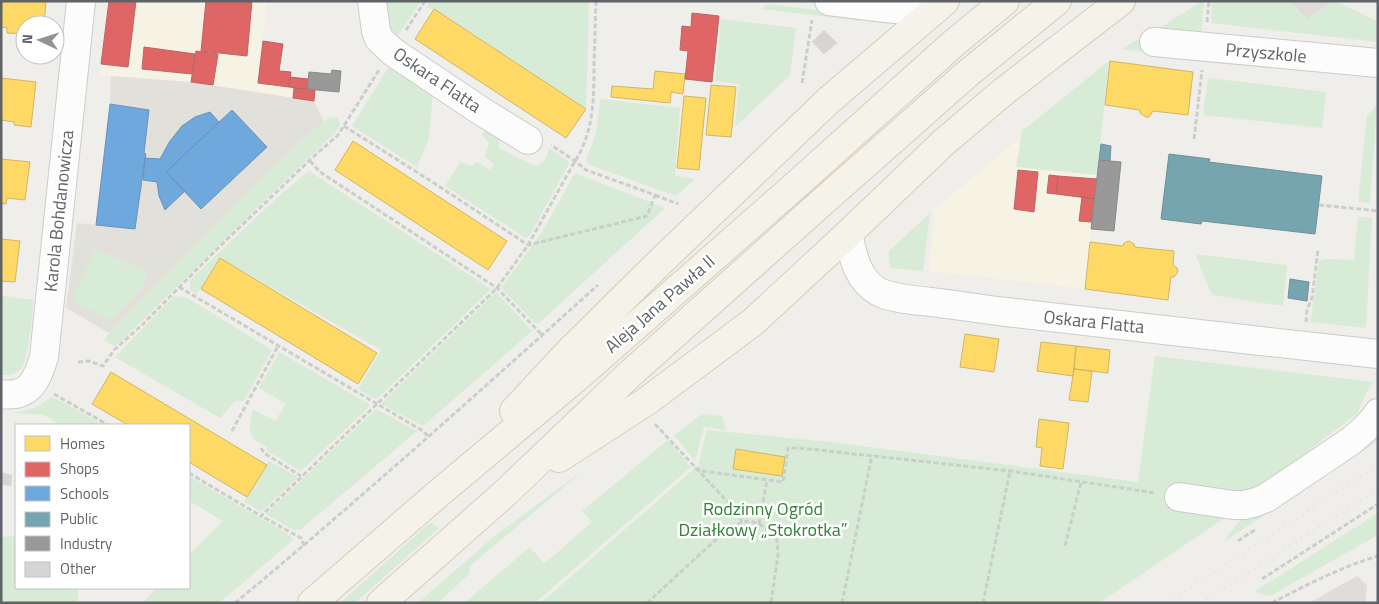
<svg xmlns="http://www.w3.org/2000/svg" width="1379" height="604" viewBox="0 0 1379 604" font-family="'Titillium Web',sans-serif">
<rect width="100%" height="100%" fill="#efeeea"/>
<path fill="#f7f3e4" d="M 109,1 L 267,1 L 258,83 L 294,88 L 293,98 L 191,82 L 100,75 Z
M 1021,137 L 1016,167 L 1097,175 L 1085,289 L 929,271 L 935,209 Z"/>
<path fill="#dfddda" d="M 1289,1 L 1335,1 L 1307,19 Z
M 1357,576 L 1367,585 L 1365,603 L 1309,603 Z"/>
<path fill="#e2e0da" d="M 111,76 L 191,82 L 314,101 L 324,122 L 280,160 L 109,333 L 66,308 L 77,223 L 96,225 L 110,104 Z"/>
<path fill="#d8ebd6" d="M 385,1 L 421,1 L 399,34 L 395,35 C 385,26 386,14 385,1 Z
M 430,1 L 589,1 L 586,109 L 434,9 L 426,8 Z
M 1202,1 L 1204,1 L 1201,36 L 1160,32 L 1140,42 L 1138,46 L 1141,47 L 1195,53 L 1194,59 L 1121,49 L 1158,29 Z
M 1212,1 L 1289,1 L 1307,19 L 1336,1 L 1378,22 L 1378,42 L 1211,23 Z
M 768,4 L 862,16 L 861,21 L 761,9 Z
M 721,19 L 796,28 L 790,75 L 735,127 L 739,84 L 715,81 Z
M 1109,61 L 1097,175 L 1016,167 L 1022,131 Z
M 392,62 L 433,90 L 429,138 L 417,167 L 352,126 Z
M 1208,78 L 1326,92 L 1322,128 L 1203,115 Z
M 600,99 L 680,108 L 675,176 L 695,179 L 676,196 L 590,165 L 586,160 L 596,133 Z
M 1377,104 L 1370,203 L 1358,202 L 1367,116 Z
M 330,117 L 338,118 L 340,125 L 336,132 L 260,205 L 117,345 L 114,346 L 104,340 L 109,333 L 280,160 Z
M 488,129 L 499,131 L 499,148 L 535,166 C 545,163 547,158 549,148 L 568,161 L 569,164 L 529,237 L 526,238 L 445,186 L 460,162 L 470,166 L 477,162 L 490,170 L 494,164 L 485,157 L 489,143 L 482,135 L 484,131 Z
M 309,171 L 491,289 L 378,398 L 375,399 L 358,389 L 381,350 L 220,258 L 197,294 L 190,290 L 190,280 L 281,194 Z
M 575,173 L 665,208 L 539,323 L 535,323 L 501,288 L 542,232 Z
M 930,213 L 923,271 L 890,268 L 889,251 Z
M 1358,217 L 1372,217 L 1366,328 L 1310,322 L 1313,304 L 1319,261 L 1324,259 L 1354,260 Z
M 95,249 L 148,271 L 142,288 L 111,320 L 72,301 Z
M 1195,254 L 1287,265 L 1283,306 L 1212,295 Z
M 496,292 L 532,331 L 423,426 L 381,404 Z
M 1,296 L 34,300 C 32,315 29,361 20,370 C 15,375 8,375 1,375 Z
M 174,296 L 186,297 L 272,350 L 244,401 L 235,401 L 220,418 L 115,357 Z
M 279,352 L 369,404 L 369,407 L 301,471 L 267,451 L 267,447 C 263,445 256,441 253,438 C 248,429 250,418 253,409 L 275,421 L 286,404 L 259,388 Z
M 1155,356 L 1373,382 L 1367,391 L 1357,414 L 1256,490 L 1227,490 L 1208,492 L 1226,517 L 1099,603 L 541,603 L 695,468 L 698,466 L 707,430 L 831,442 L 1138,482 Z
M 51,397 L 57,399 L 103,425 L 61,425 L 44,415 L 14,413 L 35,408 Z
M 376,409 L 417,431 L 300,530 L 294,530 L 266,514 Z
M 702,414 L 722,416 L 726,430 L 704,427 L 695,461 L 674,435 Z
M 1378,423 L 1378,441 L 1222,543 L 1248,510 Z
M 668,440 L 691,467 L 535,603 L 464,603 L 530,547 L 544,564 L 592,522 L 582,511 Z
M 269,461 L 298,477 L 261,512 L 244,502 Z
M 584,470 L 470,566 L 469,574 L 438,603 L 418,603 L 497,534 Z
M 189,476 L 291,536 L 293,540 L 219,603 L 142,603 L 157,588 L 189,588 L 189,555 L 223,521 L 189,501 Z
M 1378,513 L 1378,535 L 1270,596 L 1254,592 Z
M 431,522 L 439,528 L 356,602 L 354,603 L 340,603 Z
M 16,536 L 16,588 L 78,588 L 78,603 L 1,603 L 1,537 Z"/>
<path fill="#ffd966" stroke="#cfb667" d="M 2,1 L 46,1 L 44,25 L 25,25 L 25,34 L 7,33 L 7,28 L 1,27 Z
M 434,9 L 586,109 L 566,138 L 415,39 Z
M 1110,61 L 1193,72 L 1188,115 L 1153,111 L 1149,117 L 1146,117 L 1140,113 L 1140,110 L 1105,105 Z
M 655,71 L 685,74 L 683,94 L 671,92 L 670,103 L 611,97 L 612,86 L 653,89 Z
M 1,78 L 36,82 L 31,127 L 14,125 L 14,122 L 1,120 Z
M 711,85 L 736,87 L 731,137 L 706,135 Z
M 684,96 L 706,98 L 699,170 L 677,168 Z
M 353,141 L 507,241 L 488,270 L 335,170 Z
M 1,159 L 30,162 L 25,200 L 7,198 L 6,204 L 1,203 Z
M 1,239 L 20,241 L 15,282 L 1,281 Z
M 1129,241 L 1134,244 L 1135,247 L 1174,251 L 1173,265 L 1177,268 L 1178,272 L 1174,277 L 1171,277 L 1168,300 L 1085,289 L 1090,242 L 1123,246 L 1124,243 Z
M 220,258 L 377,353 L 358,384 L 201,289 Z
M 965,334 L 999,339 L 994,372 L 960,367 Z
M 1041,342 L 1076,346 L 1073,376 L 1037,371 Z
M 1076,346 L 1110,350 L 1108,373 L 1074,369 Z
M 1074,369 L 1092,371 L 1088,402 L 1069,400 Z
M 111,372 L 267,465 L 247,497 L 189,462 L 189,425 L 128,425 L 92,404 Z
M 1039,419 L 1069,423 L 1063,469 L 1040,466 L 1042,448 L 1036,447 Z
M 736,449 L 785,457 L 782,476 L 733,469 Z"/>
<path fill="#e06666" stroke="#b96567" d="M 109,1 L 136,1 L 128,67 L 101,64 Z
M 206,1 L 252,1 L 247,56 L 201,51 Z
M 692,13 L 719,16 L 712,82 L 685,79 L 688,51 L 680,50 L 682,26 L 691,27 Z
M 263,41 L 283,44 L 279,71 L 291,72 L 289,87 L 258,83 Z
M 144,47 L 195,54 L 192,74 L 142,69 Z
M 196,51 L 218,54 L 213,85 L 191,82 Z
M 290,77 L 308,79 L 307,89 L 289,87 Z
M 294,88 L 315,90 L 314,101 L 293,98 Z
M 1018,170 L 1038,172 L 1034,212 L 1014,209 Z
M 1049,175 L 1058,176 L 1056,194 L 1047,193 Z
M 1058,176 L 1097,179 L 1095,199 L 1056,194 Z
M 1082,197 L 1095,199 L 1092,222 L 1079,221 Z"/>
<path fill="#6fa8dc" stroke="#6a93b9" d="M 110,104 L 149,110 L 144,153 L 146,154 L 145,158 L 135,229 L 96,225 Z
M 232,110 L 267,147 L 201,209 L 166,172 Z
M 210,112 L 219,122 L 166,172 L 185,191 L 165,210 L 159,196 L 157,182 L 143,180 L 145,158 L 160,159 L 170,141 L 182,126 L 195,117 Z"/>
<path fill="#76a5af" stroke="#6f919a" d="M 1101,144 L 1111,146 L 1110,161 L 1099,160 Z
M 1169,154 L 1210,159 L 1209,162 L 1322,176 L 1315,234 L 1202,221 L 1201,224 L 1161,219 Z
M 1290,279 L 1309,282 L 1307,301 L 1288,298 Z"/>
<path fill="#999" stroke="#88898a" d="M 332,70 L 341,71 L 339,92 L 307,89 L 309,72 L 331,74 Z
M 1099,160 L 1121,162 L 1114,231 L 1091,229 Z"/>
<path fill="#d6d5d3" stroke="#deddd9" d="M 824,30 L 837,43 L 824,54 L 812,42 Z
M 2,473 L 12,475 L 11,486 L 1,484 Z"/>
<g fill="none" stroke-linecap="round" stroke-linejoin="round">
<g stroke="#cbcccc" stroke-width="30">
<path id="minor" d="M 372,1 L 376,31 L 379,39 L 393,52 L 481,111 L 528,140
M 829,1 L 885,8 L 932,12
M 1154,42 L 1378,63
M 848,234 C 853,256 857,280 879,292 C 894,299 914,300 931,302 C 956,305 981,309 1006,312 C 1130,327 1254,340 1378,354
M 1,394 C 29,398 37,381 44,357 L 81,1
M 1179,497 L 1233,505 L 1245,505 L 1256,502 L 1266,498 L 1351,441 C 1361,432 1372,424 1378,413"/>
</g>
<g stroke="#d7ceb8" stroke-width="30">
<path id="major" d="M 514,411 L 567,354 L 657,265 L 828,101 L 945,1
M 559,458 L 647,401 L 753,322 L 848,234 L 943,143 L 1003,92 L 1121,1
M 312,603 L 439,493 L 582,373 L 796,185 L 954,43 L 1005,1
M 381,603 L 503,495 L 631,373 L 811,212 L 967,74 L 1057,1"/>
</g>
<path stroke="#cacfcc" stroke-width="3" stroke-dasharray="5 2.5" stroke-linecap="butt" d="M 1207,22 L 1209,1
M 406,30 L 425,1
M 802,83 L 812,20
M 344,126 L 434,183 L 528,245 L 647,216 L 655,195 L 586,170 L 575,161 L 551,145
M 1194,139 L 1202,70
M 310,161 L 320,172 L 497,288 L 542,335
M 655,195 L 678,204
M 1319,205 L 1378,211
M 179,287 L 423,431 L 429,437
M 1306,322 L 1307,310 L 1312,298 L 1318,250
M 78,362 L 89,361 L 103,366 L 114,350 L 142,325 L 216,250 L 312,158 L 338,135 L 379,70
M 54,394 L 108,425
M 655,424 L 738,513 L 742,522
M 232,431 L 278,346
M 261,448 L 264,453 L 301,476
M 695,468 L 703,471 L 783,482 L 788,448 L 800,448 L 1010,471 L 1156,493
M 189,473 L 261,516
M 759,524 L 767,480
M 1238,541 L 1256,529
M 304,546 L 301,538 L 261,516 L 497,288 L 528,245 L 575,161 C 594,132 594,97 594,63 C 595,43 595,22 596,1
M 1065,546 L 1081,482
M 1262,579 L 1378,504
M 235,603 C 359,500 479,392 598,285
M 647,603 L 722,534 L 742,522 L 750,521 L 759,524 L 769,530 L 777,540 L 778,555 L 771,603
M 842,603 L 872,455
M 983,603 L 1010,471
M 1272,603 C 1306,585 1341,567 1378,556"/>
<use href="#minor" stroke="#fdfcfc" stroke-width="28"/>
<use href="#major" stroke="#f4f2e9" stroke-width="28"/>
<path stroke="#e4e4e4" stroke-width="4" stroke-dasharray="1 6" stroke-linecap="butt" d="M 1167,603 L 1378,465
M 1201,603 L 1378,489"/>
</g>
<g text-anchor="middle" stroke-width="5" stroke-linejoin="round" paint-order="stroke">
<g font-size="18" fill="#5f6368" stroke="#fff">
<text transform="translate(1266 53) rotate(5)" y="6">Przyszkole</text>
<text transform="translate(437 80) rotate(34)" y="6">Oskara Flatta</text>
<text transform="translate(59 211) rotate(-84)" y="6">Karola Bohdanowicza</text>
<text transform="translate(660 304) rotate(-41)" y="6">Aleja Jana Pawła II</text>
<text transform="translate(1094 322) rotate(6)" y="6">Oskara Flatta</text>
</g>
<g font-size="18" fill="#348238" stroke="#fff">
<text x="763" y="515">Rodzinny Ogród<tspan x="763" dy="21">Działkowy „Stokrotka”</tspan></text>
</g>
</g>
<rect width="1379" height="604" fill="none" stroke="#5f6368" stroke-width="5"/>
<rect x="15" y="424" width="175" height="165" fill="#ffffff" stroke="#bfc1c3"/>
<rect x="25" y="436" width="25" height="15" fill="#ffd966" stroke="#bfc1c3"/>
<text x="60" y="449" font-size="15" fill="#5f6368">Homes</text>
<rect x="25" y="462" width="25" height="15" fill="#e06666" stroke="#bfc1c3"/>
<text x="60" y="474" font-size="15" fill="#5f6368">Shops</text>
<rect x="25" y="486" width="25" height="15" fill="#6fa8dc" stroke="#bfc1c3"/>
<text x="60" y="499" font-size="15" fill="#5f6368">Schools</text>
<rect x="25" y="512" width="25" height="15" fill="#76a5af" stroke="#bfc1c3"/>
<text x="60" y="524" font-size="15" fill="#5f6368">Public</text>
<rect x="25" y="536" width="25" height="15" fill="#999999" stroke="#bfc1c3"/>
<text x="60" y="549" font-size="15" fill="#5f6368">Industry</text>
<rect x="25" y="562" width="25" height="15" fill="#d6d5d3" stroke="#bfc1c3"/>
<text x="60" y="574" font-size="15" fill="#5f6368">Other</text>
<g transform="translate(40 40) rotate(274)"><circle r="24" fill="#ffffff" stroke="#bfc1c3"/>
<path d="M0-4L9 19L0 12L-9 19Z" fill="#919496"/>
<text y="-8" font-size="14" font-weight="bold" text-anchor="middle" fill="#5f6368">N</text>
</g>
</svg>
